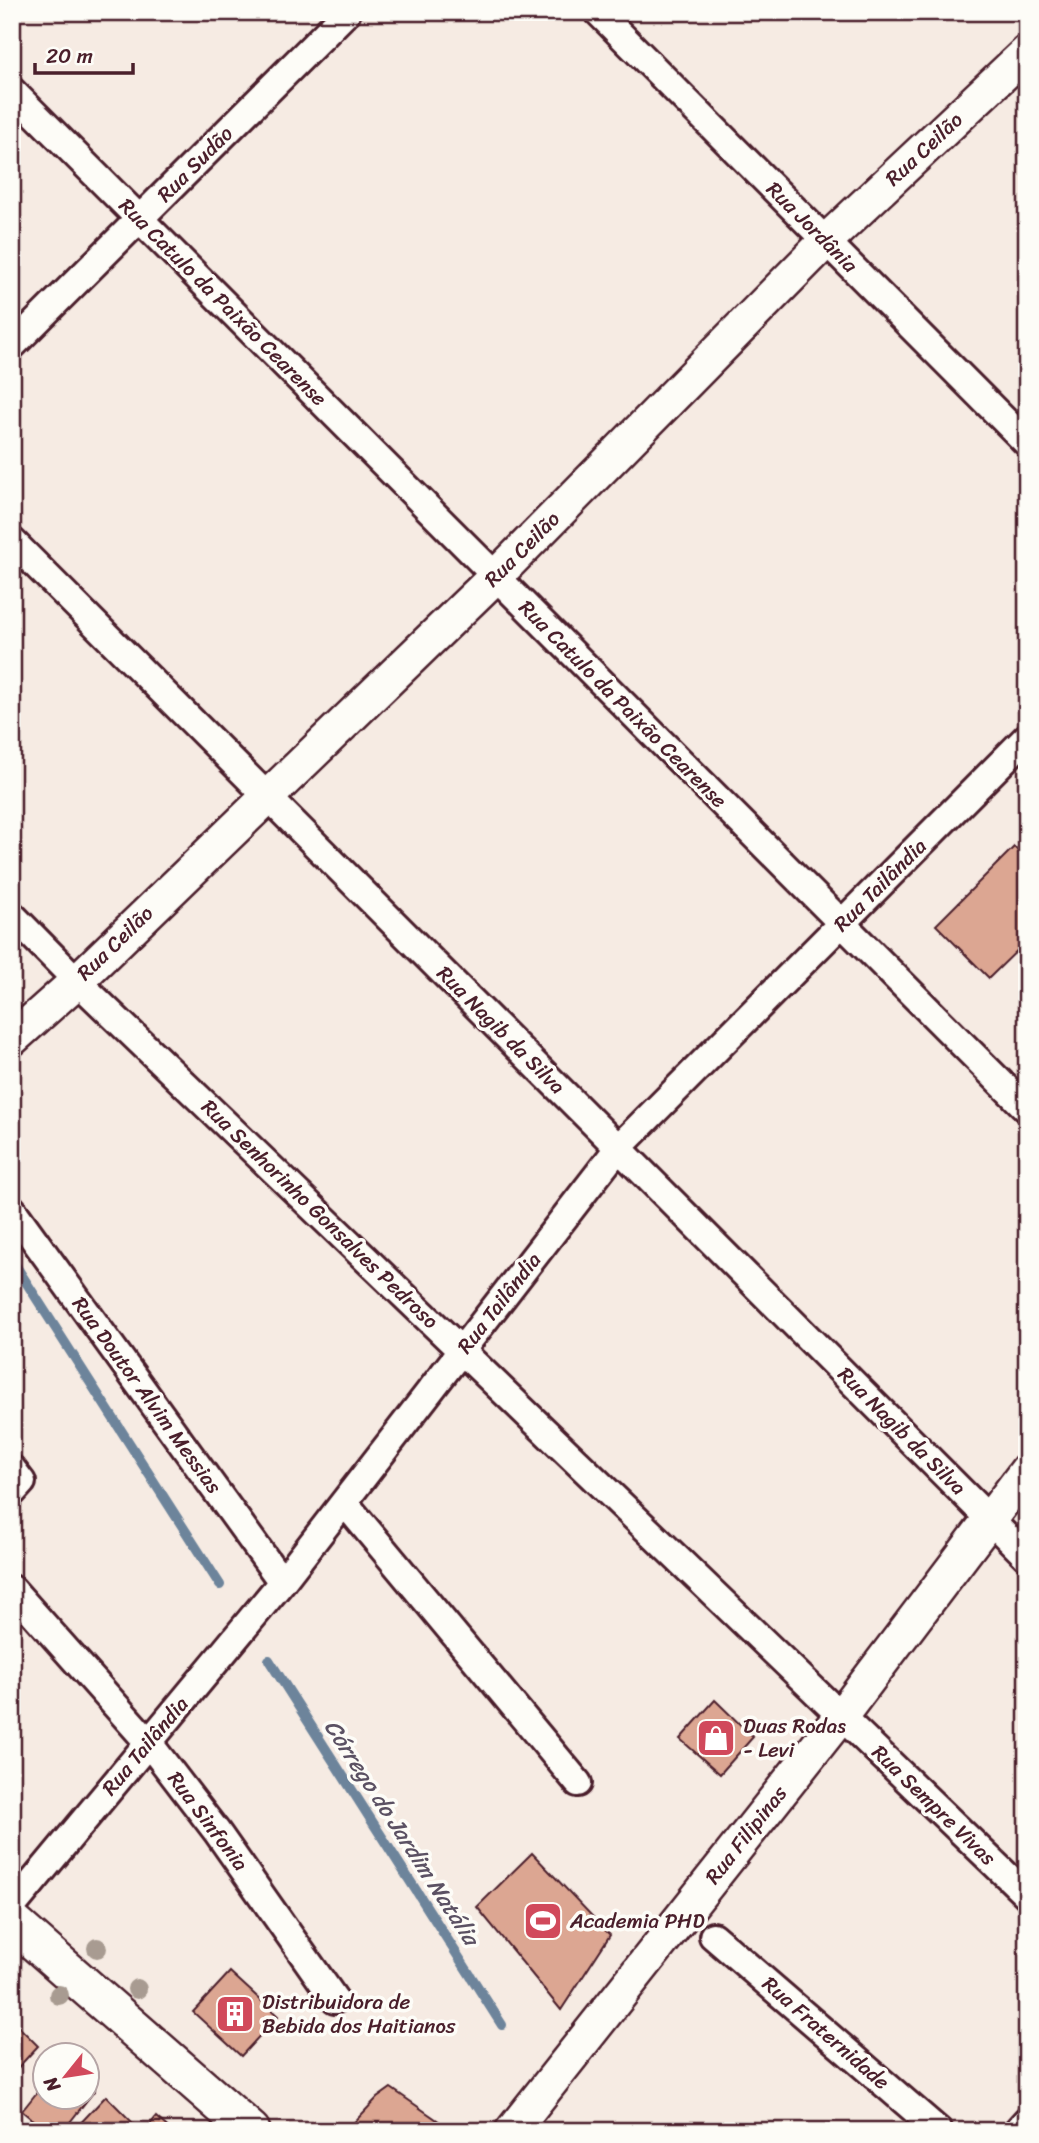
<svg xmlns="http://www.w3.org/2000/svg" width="1039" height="2143" viewBox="0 0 1039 2143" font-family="Sriracha,sans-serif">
<rect width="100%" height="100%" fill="#f6ebe3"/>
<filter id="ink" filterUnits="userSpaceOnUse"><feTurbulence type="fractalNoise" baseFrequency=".0143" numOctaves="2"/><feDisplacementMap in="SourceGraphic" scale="14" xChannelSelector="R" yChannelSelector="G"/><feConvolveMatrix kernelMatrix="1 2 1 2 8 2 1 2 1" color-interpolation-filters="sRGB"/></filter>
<g filter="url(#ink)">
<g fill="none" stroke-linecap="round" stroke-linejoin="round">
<path stroke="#6d849b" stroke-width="10" d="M 12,1260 L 220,1585
M 269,1660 L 502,2025"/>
</g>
<path fill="#dca692" stroke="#4a1f2b" stroke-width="2" d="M 1014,847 L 1027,860 L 1027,941 L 989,978 L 936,925 Z
M 715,1700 L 753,1737 L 720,1774 L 680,1739 Z
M 532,1853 L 610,1935 L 561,2010 L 477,1907 Z
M 230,1972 L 278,2016 L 241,2056 L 193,2012 Z
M 12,2020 L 38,2046 L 13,2073 L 12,2072 Z
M 46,2081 L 46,2098 L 88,2098 L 88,2084 L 95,2090 L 63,2131 L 46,2131 L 22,2111 Z
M 391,2088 L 453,2131 L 346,2131 L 377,2098 Z
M 106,2096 L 136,2126 L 132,2131 L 73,2131 Z
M 156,2117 L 172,2131 L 145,2131 Z"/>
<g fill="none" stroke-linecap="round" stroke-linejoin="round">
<g stroke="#4a1f2b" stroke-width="32">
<path id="minor" d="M 598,12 L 1027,443
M 12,91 L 1027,1109
M 12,346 L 347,12
M 12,541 L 1027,1557
M 12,915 L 77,981 L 1027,1895
M 12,1209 L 282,1582
M 12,1469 L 22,1482 L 12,1493
M 344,1502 L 578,1783
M 12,1589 L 148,1742 L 217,1832 L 335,2000
M 12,1907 L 282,1582 L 619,1147 L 1027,737
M 713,1936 L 939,2131
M 1017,2131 L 1027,2120"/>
</g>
<g stroke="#4a1f2b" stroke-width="38">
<path id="tertiary" d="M 12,1039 L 77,981 L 496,576 L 826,241 L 1027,52
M 512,2131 L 841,1716 L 1027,1470"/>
</g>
<g stroke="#4a1f2b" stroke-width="42">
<path id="secondary" d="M 12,1922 L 251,2131"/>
</g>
<use href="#minor" stroke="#fdfcf7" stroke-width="26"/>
<use href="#tertiary" stroke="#fdfcf7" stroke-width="33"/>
<use href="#secondary" stroke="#fdfcf7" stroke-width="37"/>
</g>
<g fill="#a89b91">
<circle cx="97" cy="1948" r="10"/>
<circle cx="137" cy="1989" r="10"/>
<circle cx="59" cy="1995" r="10"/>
</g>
</g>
<defs>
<g id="shop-square" transform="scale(2.0125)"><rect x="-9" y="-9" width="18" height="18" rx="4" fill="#d1495b" stroke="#fdfcf7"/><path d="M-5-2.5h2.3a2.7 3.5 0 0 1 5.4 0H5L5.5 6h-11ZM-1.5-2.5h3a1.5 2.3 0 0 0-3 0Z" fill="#fff"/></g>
<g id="stadium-square" transform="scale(2.0125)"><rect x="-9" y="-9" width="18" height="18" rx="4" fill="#d1495b" stroke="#fdfcf7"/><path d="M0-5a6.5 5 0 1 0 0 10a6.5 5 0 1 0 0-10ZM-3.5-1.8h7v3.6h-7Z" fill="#fff"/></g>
<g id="building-square" transform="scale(2.0125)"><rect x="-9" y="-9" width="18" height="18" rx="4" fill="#d1495b" stroke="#fdfcf7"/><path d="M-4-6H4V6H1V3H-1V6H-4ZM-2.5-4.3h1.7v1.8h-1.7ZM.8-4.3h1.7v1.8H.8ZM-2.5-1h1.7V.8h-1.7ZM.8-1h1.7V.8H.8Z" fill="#fff"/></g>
</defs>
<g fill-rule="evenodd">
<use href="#shop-square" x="716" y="1738"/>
<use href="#stadium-square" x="543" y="1921"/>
<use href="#building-square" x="235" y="2014"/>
</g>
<g text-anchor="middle" stroke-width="7" stroke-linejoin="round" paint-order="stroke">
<g font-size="21" fill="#4a1f2b" stroke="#fdfcf7">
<text transform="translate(924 149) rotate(-43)" y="7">Rua Ceilão</text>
<text transform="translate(195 164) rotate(-45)" y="7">Rua Sudão</text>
<text transform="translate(812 227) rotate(45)" y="7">Rua Jordânia</text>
<text transform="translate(223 302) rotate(45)" y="7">Rua Catulo da Paixão Cearense</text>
<text transform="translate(522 549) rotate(-45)" y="7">Rua Ceilão</text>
<text transform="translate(623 704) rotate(45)" y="7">Rua Catulo da Paixão Cearense</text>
<text transform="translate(880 885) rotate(-45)" y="7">Rua Tailândia</text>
<text transform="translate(115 943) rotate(-44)" y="7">Rua Ceilão</text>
<text transform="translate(501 1030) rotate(45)" y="7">Rua Nagib da Silva</text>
<text transform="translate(320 1214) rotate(44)" y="7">Rua Senhorinho Gonsalves Pedroso</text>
<text transform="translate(499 1303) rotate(-52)" y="7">Rua Tailândia</text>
<text transform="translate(147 1395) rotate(54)" y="7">Rua Doutor Alvim Messias</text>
<text transform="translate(902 1431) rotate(45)" y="7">Rua Nagib da Silva</text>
<text transform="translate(145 1746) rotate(-50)" y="7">Rua Tailândia</text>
<text transform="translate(934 1805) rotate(44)" y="7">Rua Sempre Vivas</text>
<text transform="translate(208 1821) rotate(53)" y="7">Rua Sinfonia</text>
<text transform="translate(746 1835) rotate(-52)" y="7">Rua Filipinas</text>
<text transform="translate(826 2033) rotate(41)" y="7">Rua Fraternidade</text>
</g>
<g font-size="21" fill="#4a1f2b" stroke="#fdfcf7" text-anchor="start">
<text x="743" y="1733">Duas Rodas<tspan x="743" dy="24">- Levi</tspan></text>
<text x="570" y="1928">Academia PHD</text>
<text x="262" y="2009">Distribuidora de<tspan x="262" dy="24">Bebida dos Haitianos</tspan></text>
</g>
<g font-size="23" font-style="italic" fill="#5b5163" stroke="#fdfcf7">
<text transform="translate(402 1832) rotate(57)" y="8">Córrego do Jardim Natália</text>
</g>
</g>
<rect width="1039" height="2143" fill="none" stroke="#fdfcf7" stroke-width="42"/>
<rect x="21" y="21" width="997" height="2101" fill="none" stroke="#4a1f2b" stroke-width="2.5" filter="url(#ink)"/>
<g transform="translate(66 2076) rotate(240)"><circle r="33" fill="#fdfcf7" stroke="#b5a4a5" stroke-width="2"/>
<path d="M0-5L12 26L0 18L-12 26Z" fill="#d1495b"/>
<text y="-10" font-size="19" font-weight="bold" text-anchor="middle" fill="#4a1f2b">N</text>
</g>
<path d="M35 63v10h98v-10" fill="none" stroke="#4a1f2b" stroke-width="3.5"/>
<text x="46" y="63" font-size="21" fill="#4a1f2b" stroke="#fdfcf7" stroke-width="5" paint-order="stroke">20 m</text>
</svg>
